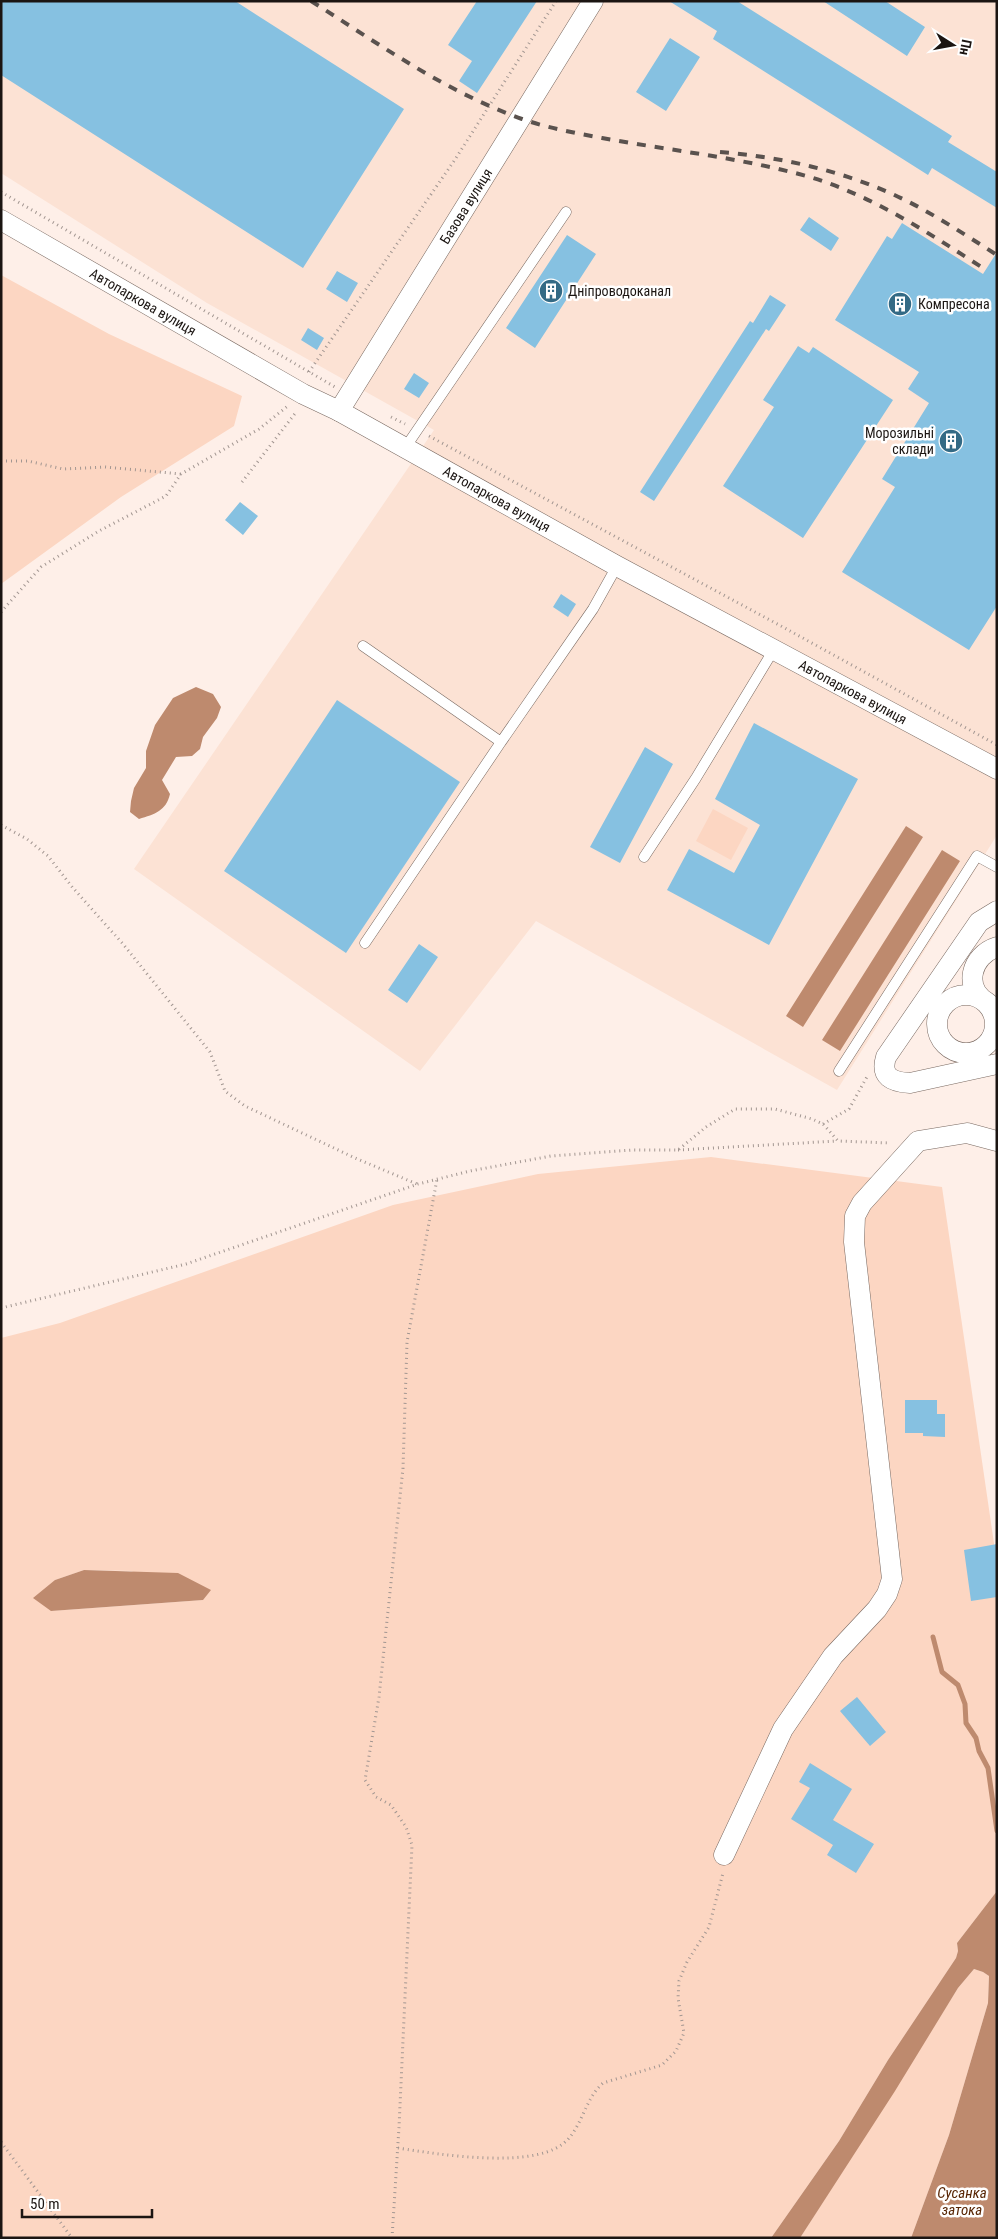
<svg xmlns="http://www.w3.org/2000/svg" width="998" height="2239" viewBox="0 0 998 2239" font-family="'Roboto Condensed',sans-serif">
<rect width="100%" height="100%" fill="#feefe8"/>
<path fill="#fce2d4" d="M 1,1 L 997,1 L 997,835 L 837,1090 L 536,921 L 420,1071 L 134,869 L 434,430 L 207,303 L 1,173 Z"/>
<path fill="#fcd6c2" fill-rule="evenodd" d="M 1,275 L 109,334 L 242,396 L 234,426 L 121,497 L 1,584 Z
M 713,809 L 748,828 L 731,860 L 696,841 Z
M 711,1157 L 942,1187 L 997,1564 L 997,1891 L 957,1943 L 958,1951 L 956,1958 L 888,2060 L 839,2141 L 771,2238 L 1,2238 L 1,1338 L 60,1323 L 393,1205 L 538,1174 ZM 84,1570 L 131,1571 L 203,1600 L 51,1611 L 55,1580 Z
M 974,1969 L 983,1972 L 989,1976 L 988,2003 L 949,2135 L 911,2238 L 800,2238 L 958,1988 Z"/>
<path fill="#be8a6e" d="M 196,687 L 213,694 L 221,707 L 217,718 L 203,737 L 200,749 L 192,756 L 176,757 L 162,780 L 170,794 C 166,811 155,814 139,819 L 130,812 L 131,801 L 134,788 L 146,768 L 146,751 L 155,725 L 173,698 Z
M 906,826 L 923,837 L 803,1027 L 786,1016 Z
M 942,850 L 960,861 L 840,1051 L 822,1040 Z
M 84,1570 L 178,1573 L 211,1590 L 203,1600 L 51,1611 L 33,1598 L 55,1580 Z
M 997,1891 L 997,2238 L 911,2238 L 949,2135 L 988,2003 L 989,1976 L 983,1972 L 974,1969 L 958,1988 L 895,2091 L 800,2238 L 771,2238 L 839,2141 L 888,2060 L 956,1958 L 958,1951 L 957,1943 Z"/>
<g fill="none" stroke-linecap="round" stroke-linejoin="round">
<path stroke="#be8a6e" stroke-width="5" d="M 933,1637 L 942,1672 L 958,1685 L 965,1704 L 966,1723 L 976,1738 L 979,1751 L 988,1768 L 997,1831"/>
</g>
<path fill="#86c1e1" d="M 1,1 L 235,1 L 404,109 L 303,268 L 1,75 Z
M 477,1 L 537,1 L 477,93 L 459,81 L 472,61 L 448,45 Z
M 669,1 L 737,1 L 952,136 L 948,142 L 997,172 L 997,208 L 932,168 L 928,175 L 713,39 L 717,31 Z
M 823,1 L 885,1 L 925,27 L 907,56 Z
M 670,38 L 700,57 L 666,111 L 636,92 Z
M 809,217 L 839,238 L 831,251 L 800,230 Z
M 902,223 L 983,274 L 997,252 L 997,606 L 969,650 L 842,572 L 895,487 L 882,479 L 929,403 L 908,389 L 919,372 L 835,320 L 887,236 L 892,239 Z
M 567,235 L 596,254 L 535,348 L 506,328 Z
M 337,271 L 358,283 L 347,302 L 326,289 Z
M 770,295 L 786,305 L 769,331 L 766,329 L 654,501 L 640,492 L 750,321 L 753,323 Z
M 308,328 L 324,338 L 317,350 L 301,340 Z
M 798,346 L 809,353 L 813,347 L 893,400 L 803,538 L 723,486 L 774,407 L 763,400 Z
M 414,373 L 429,383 L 419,398 L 404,389 Z
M 240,502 L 258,516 L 243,535 L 225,520 Z
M 561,594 L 576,604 L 568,617 L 553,607 Z
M 337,700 L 460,782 L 346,953 L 224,871 Z
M 754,723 L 858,779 L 769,945 L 667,890 L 689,849 L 734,873 L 760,825 L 715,799 Z
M 645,747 L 673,764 L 620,863 L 590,847 Z
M 419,944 L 438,957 L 407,1003 L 388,990 Z
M 905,1400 L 937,1400 L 937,1414 L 945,1414 L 945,1437 L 923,1436 L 923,1433 L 905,1433 Z
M 997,1544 L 997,1597 L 971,1601 L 964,1550 Z
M 857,1697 L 886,1732 L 870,1746 L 840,1711 Z
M 810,1763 L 852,1789 L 833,1820 L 874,1844 L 856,1873 L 827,1855 L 833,1845 L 791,1819 L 810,1788 L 799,1782 Z"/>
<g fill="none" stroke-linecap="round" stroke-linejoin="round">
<g stroke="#796961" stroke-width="11">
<path id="service" d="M 405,448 L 566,212
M 363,646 L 501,742 L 593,609 L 617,566
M 644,857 L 696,778 L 773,651
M 365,943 L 501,742
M 839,1071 L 977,856 L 997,867"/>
</g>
<g stroke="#796961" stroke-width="21">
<g id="minor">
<path id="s1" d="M 1,220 L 303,394 L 339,411 L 617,566 L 997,769"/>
<path id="s2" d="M 339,411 L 593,1"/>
<path d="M 997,911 L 979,922 L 886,1057 C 880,1077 892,1082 910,1083 L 997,1064"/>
<circle cx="966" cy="1024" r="29"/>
<path d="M 988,1003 C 962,989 971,955 997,947"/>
<path d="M 724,1855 L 783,1729 L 833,1656 L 877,1609 L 887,1594 L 892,1579 L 854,1242 L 855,1216 L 862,1203 L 918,1141 L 967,1133 L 997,1141"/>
</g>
</g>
<path stroke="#a29691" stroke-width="3" stroke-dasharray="1 4" stroke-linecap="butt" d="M 1,192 L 335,387
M 309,372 L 456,158 L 556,1
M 391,417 L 405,424
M 429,436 L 781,626 L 997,745
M 1,461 L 28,461 L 63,469 L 105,467 L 181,474
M 242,482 L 297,411
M 1,612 L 41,567 L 99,531 L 166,496 L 181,474 L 259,429 L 289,405
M 1,825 L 27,839 L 48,856 L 73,888 L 123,944 L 210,1052 L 225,1091 L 245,1106 L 355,1158 L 417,1184
M 823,1124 L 849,1109 L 868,1075
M 678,1150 L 837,1141
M 1,1308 L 186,1264 L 418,1184 L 470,1171 L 551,1156 L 632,1150 L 678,1150 L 706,1127 L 735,1109 L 775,1109 L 812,1119 L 823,1124 L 838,1141 L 890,1143
M 1,2142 L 72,2238
M 398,2148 C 437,2154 542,2172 569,2138 C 583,2122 586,2098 603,2083 L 662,2065 L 676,2051 L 684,2033 L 678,1998 L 679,1981 L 687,1962 L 709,1927 L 723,1873
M 392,2238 L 399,2127 L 412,1845 L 406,1827 L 391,1805 L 376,1797 L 365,1780 L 379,1697 L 403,1468 L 407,1342 L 437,1179"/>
<use href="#service" stroke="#fff" stroke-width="10"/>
<use href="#minor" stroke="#fff" stroke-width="20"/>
<path stroke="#5a524e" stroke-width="4" stroke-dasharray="9 9" stroke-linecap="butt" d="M 311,1 C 379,44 446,92 522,119 C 548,128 575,133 602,138 C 668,150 734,157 799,174 C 867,192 924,230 983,268
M 720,152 C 783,157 848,172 905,200 C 937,216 967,236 997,255"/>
</g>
<defs>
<g id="building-disc" transform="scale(1.25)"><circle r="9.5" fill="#336a85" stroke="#fff"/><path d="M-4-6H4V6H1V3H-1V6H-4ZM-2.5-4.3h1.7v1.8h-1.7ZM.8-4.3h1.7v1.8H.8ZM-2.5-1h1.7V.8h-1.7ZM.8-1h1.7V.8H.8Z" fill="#fff"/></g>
</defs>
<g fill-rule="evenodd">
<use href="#building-disc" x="551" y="291"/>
<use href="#building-disc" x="900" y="304"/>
<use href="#building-disc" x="951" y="441"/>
</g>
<g text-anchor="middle" stroke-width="5" stroke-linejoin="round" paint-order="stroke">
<g font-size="14" fill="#1b1512" stroke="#fff">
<text dy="5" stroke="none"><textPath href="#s2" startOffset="241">Базова вулиця</textPath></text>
<text dy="5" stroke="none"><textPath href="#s1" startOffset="164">Автопаркова вулиця</textPath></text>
<text dy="5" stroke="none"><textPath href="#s1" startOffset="569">Автопаркова вулиця</textPath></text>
<text dy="5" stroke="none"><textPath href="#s1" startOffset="974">Автопаркова вулиця</textPath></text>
</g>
<g font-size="14" fill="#1b1512" stroke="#fff" text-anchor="start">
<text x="568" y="296">Дніпроводоканал</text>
<text x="918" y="309">Компресона</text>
<text x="934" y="438" text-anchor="end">Морозильні<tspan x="934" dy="16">склади</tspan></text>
</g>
<g font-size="15" font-style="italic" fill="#582605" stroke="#fff">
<text x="962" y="2198">Сусанка<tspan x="962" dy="17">затока</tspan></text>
</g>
</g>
<rect width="998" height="2239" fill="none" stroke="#1b1512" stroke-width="5"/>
<g transform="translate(953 45) rotate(101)" stroke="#ffffff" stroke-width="4" paint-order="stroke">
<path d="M0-4L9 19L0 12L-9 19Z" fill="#1b1512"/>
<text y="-8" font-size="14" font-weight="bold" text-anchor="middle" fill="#1b1512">Пн</text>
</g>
<path d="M22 2209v8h130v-8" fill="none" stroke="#1b1512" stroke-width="2.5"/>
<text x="30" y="2209" font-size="15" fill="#1b1512" stroke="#ffffff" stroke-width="4" paint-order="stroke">50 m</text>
</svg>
